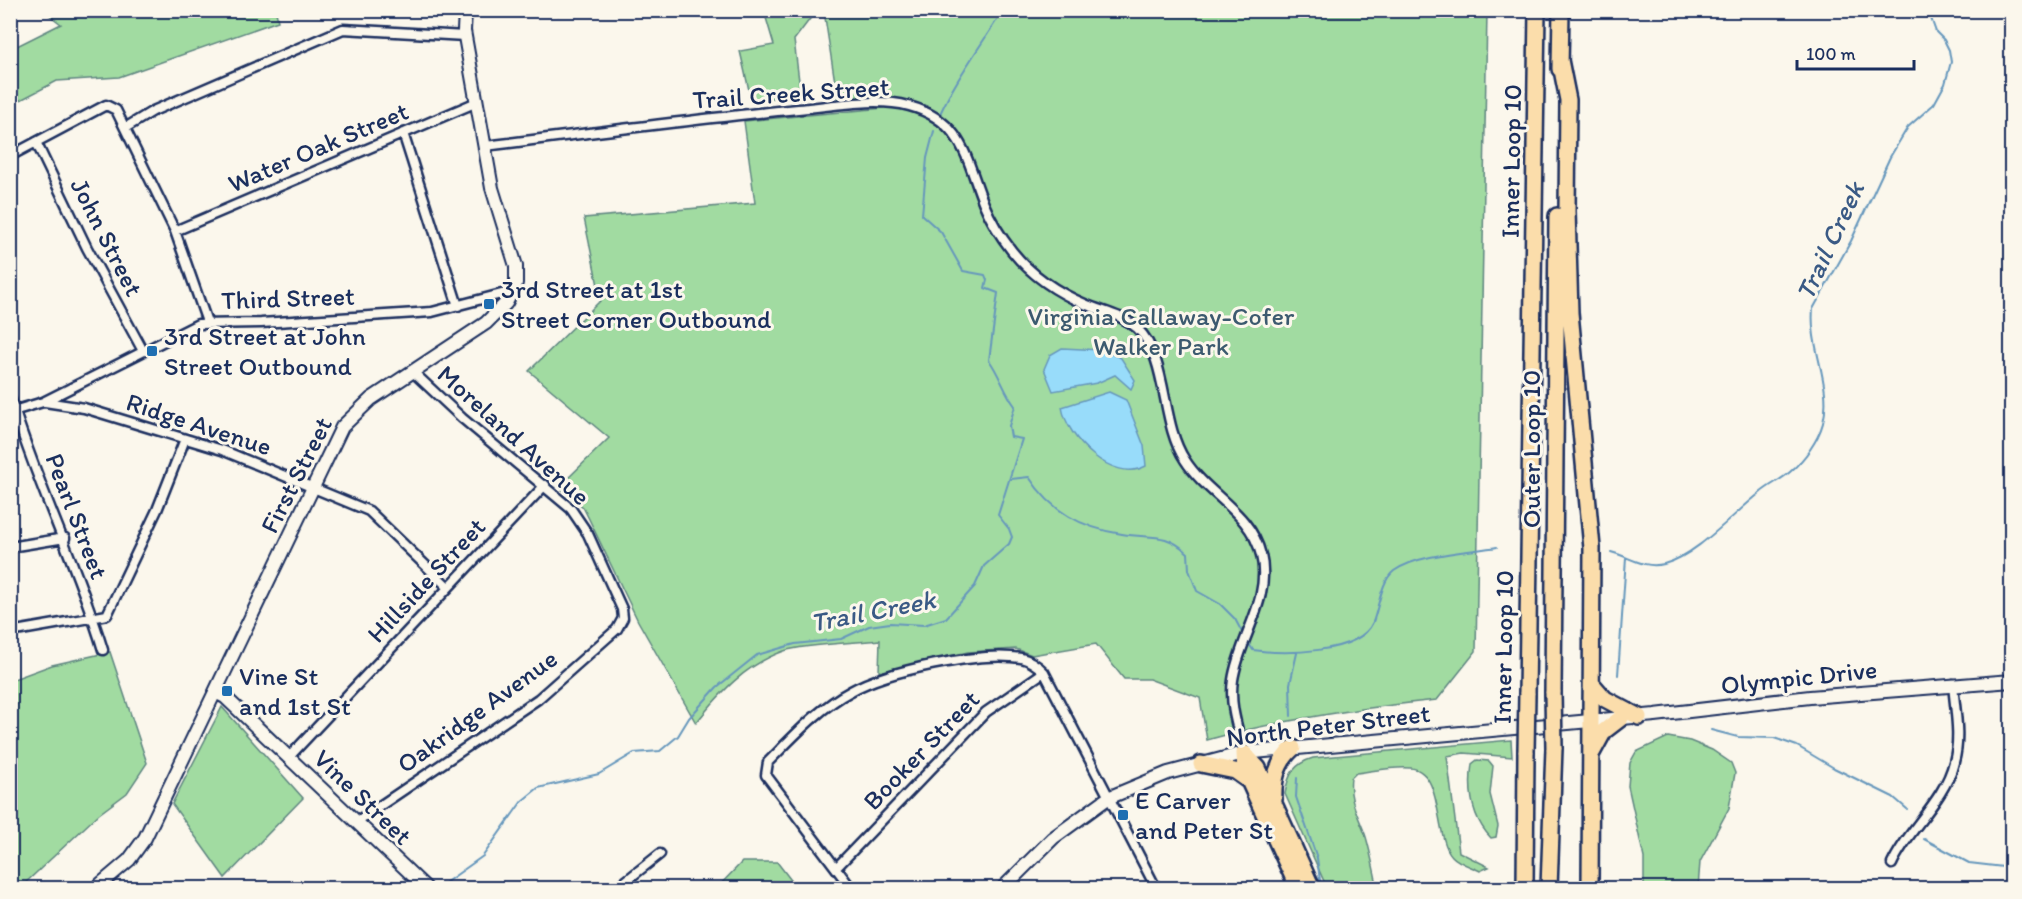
<svg xmlns="http://www.w3.org/2000/svg" width="2022" height="899" viewBox="0 0 2022 899" font-family="Itim,sans-serif">
<rect width="100%" height="100%" fill="#fbf7ec"/>
<filter id="ink" filterUnits="userSpaceOnUse"><feTurbulence type="fractalNoise" baseFrequency=".0167" numOctaves="2"/><feDisplacementMap in="SourceGraphic" scale="12" xChannelSelector="R" yChannelSelector="G"/><feConvolveMatrix kernelMatrix="1 2 1 2 8 2 1 2 1" color-interpolation-filters="sRGB"/></filter>
<g filter="url(#ink)">
<path fill="#a1dba1" stroke="#5e8580" stroke-width="1.5" d="M 257,10 L 276,12 L 278,21 L 119,77 L 57,81 L 11,105 L 11,49 L 61,24 L 44,11 Z
M 764,11 L 816,11 L 794,40 L 801,97 L 751,99 L 740,51 L 774,45 Z
M 824,11 L 1487,11 L 1476,651 L 1437,700 C 1359,708 1283,719 1207,740 L 1200,698 L 1149,679 L 1124,679 L 1096,644 L 1032,655 L 1016,649 L 968,652 L 879,672 L 880,640 C 855,643 805,644 784,651 C 745,665 721,692 696,723 L 638,621 L 588,517 L 583,507 L 559,487 L 609,438 L 529,371 L 601,300 L 584,218 L 755,203 L 744,121 L 883,108 L 883,99 L 838,102 Z
M 110,652 L 147,763 L 127,793 L 99,814 L 22,886 L 11,876 L 11,680 L 52,665 Z
M 222,707 L 303,798 L 225,878 L 172,804 Z
M 1668,737 L 1690,741 L 1712,750 L 1731,763 L 1735,773 L 1729,808 L 1700,862 L 1698,888 L 1644,888 L 1644,858 L 1628,786 L 1630,763 L 1636,752 Z
M 1511,740 L 1512,757 L 1464,753 L 1447,756 L 1459,852 L 1489,867 L 1480,871 C 1472,867 1458,863 1452,856 C 1434,837 1444,772 1411,768 C 1393,766 1374,771 1356,773 L 1351,778 C 1348,801 1359,816 1366,837 C 1371,854 1374,872 1378,888 L 1327,888 L 1285,794 C 1288,774 1294,764 1313,758 Z
M 1477,760 L 1489,761 L 1493,766 L 1490,794 L 1498,826 L 1496,837 L 1491,838 C 1471,817 1468,791 1472,764 Z
M 742,862 L 777,862 L 797,888 L 717,888 Z"/>
<path fill="#98dcfa" stroke="#6697bc" stroke-width="1.5" d="M 1062,348 L 1102,350 L 1121,358 L 1135,380 L 1131,389 L 1115,375 L 1097,383 L 1053,391 L 1044,369 L 1050,355 Z
M 1109,392 L 1126,400 L 1144,446 L 1146,466 C 1113,484 1067,439 1062,407 Z"/>
<g fill="none" stroke-linecap="round" stroke-linejoin="round">
<path stroke="#6697bc" stroke-width="2" d="M 939,116 C 956,78 981,46 1003,10
M 1011,479 L 1029,477 C 1051,511 1081,528 1122,534 C 1151,539 1164,531 1188,553 L 1189,570 L 1197,591 L 1220,604 L 1235,619 L 1244,636
M 1611,552 C 1630,557 1644,569 1664,564 C 1696,556 1734,513 1760,493 C 1769,485 1781,480 1790,472 C 1804,460 1818,441 1823,423 C 1833,384 1809,348 1813,309 L 1851,241 L 1890,157 L 1908,127 L 1934,104 L 1945,84 L 1951,62 L 1949,50 L 1944,40 L 1936,32 L 1928,10
M 1247,641 L 1253,650 C 1282,654 1359,655 1373,622 C 1379,607 1381,581 1394,571 C 1418,554 1467,552 1497,547
M 1618,675 L 1626,558
M 1291,716 L 1290,684 L 1297,653
M 1711,730 L 1738,737 L 1774,738 L 1797,746 L 1834,768 L 1893,797 L 1907,809
M 1297,778 L 1296,797 L 1317,858 L 1321,888
M 1924,839 L 1969,863 L 2012,868
M 438,888 L 483,856 L 522,801 L 538,788 L 599,774 L 634,753 L 660,751 L 678,736 L 689,718 L 717,687 L 757,655 L 795,644 L 841,639 L 869,626 L 890,623 L 924,625 L 946,618 L 975,586 L 984,566 L 1009,544 L 1012,537 L 1009,529 L 998,515 L 1022,439 L 1011,437 L 1009,426 L 1015,406 C 1004,392 1000,375 989,360 L 998,293 L 985,288 L 987,280 L 985,275 L 963,271 L 941,232 L 922,215 L 927,158 L 934,131"/>
<g stroke="#1b2f5e" stroke-width="13">
<path id="street" d="M 125,128 L 153,111 L 343,29 L 465,36
M 403,133 L 458,306
M 36,142 L 87,248 L 143,351
M 485,146 C 589,133 694,119 798,109 C 834,106 875,97 909,106 C 964,121 966,160 984,204 C 991,221 1001,237 1012,251 C 1032,276 1058,293 1087,305 C 1104,312 1122,315 1137,328 C 1169,359 1160,422 1185,460 C 1207,495 1251,512 1261,555 C 1272,599 1239,638 1233,680 C 1229,705 1238,729 1244,753
M 10,156 L 106,105 L 116,110 L 175,231 L 207,322
M 175,231 L 477,102
M 10,396 C 36,483 77,564 103,650
M 45,402 L 84,408 L 222,450 L 369,511 L 448,587
M 10,412 L 43,402 L 198,324 L 261,323 L 432,312 L 513,291
M 10,547 L 65,538
M 10,632 L 107,615 L 157,510 L 185,439
M 289,757 L 545,485
M 356,822 L 538,699 L 617,629 L 623,618 L 622,609 L 588,534 L 571,509 L 462,418 L 413,372
M 1892,864 C 1908,829 1945,800 1954,762 C 1961,737 1955,710 1953,684
M 836,868 L 986,712 L 1044,672
M 617,888 L 660,854
M 851,888 L 766,775 L 768,762 C 793,737 819,708 851,691 C 886,671 981,651 1021,658 C 1030,660 1038,666 1044,672 L 1156,888"/>
</g>
<g stroke="#1b2f5e" stroke-width="16">
<path id="secondary" d="M 215,692 L 225,697 L 426,888
M 96,888 L 129,860 L 145,838 L 342,427 L 371,399 L 486,323 L 506,303 L 516,283 L 516,266 L 492,188 L 464,31
M 1003,888 L 1053,838 L 1108,798 L 1168,773 L 1244,753 L 1655,715 L 1810,697 L 2012,681"/>
</g>
<g stroke="#1b2f5e" stroke-width="20">
<path id="highway" d="M 1560,60 L 1568,100 L 1567,211 L 1570,313 L 1592,548 L 1590,888
M 1560,69 L 1561,10
M 1592,684 L 1605,699 L 1639,717
M 1553,693 L 1557,216
M 1527,694 L 1537,10
M 1244,753 L 1258,768 L 1312,888
M 1244,753 L 1245,772 L 1298,888
M 1592,753 L 1604,731 L 1621,718
M 1201,764 L 1235,771 L 1249,781
M 1274,800 C 1273,779 1277,762 1293,748
M 1525,888 L 1526,751
M 1549,888 L 1554,748"/>
</g>
<use href="#street" stroke="#fbf7ec" stroke-width="8"/>
<use href="#secondary" stroke="#fbf7ec" stroke-width="12"/>
<use href="#highway" stroke="#fbddab" stroke-width="15"/>
<path stroke="#1b2f5e" stroke-width="2" stroke-dasharray="9 4.5" stroke-linecap="butt" d="M 382,10 C 457,16 529,19 604,10"/>
<g stroke="#1b2f5e" stroke-width="16" stroke-linecap="butt">
<path id="secondary-bridge" d="M 464,31 L 465,10"/>
</g>
<g stroke="#1b2f5e" stroke-width="20" stroke-linecap="butt">
<path id="highway-bridge" d="M 1553,693 L 1554,748
M 1526,751 L 1527,694"/>
</g>
<use href="#secondary-bridge" stroke="#fbf7ec" stroke-width="12"/>
<use href="#highway-bridge" stroke="#fbddab" stroke-width="15"/>
</g>
</g>
<g fill="#1f6fb2" stroke="#fbf7ec" stroke-width="2">
<rect x="483" y="298" width="12" height="12" rx="3"/>
<rect x="146" y="345" width="12" height="12" rx="3"/>
<rect x="221" y="685" width="12" height="12" rx="3"/>
<rect x="1117" y="809" width="12" height="12" rx="3"/>
</g>
<g text-anchor="middle" stroke-width="6" stroke-linejoin="round" paint-order="stroke">
<g font-size="26" fill="#1b2f5e" stroke="#fbf7ec">
<text transform="translate(791 93) rotate(-4)" y="9">Trail Creek Street</text>
<text transform="translate(318 147) rotate(-23)" y="9">Water Oak Street</text>
<text transform="translate(1511 161) rotate(-89)" y="9">Inner Loop 10</text>
<text transform="translate(107 237) rotate(63)" y="9">John Street</text>
<text transform="translate(288 298) rotate(-2)" y="9">Third Street</text>
<text transform="translate(199 424) rotate(18)" y="9">Ridge Avenue</text>
<text transform="translate(514 435) rotate(42)" y="9">Moreland Avenue</text>
<text transform="translate(1531 449) rotate(-90)" y="9">Outer Loop 10</text>
<text transform="translate(296 475) rotate(-63)" y="9">First Street</text>
<text transform="translate(77 516) rotate(69)" y="9">Pearl Street</text>
<text transform="translate(426 580) rotate(-47)" y="9">Hillside Street</text>
<text transform="translate(1503 647) rotate(-89)" y="9">Inner Loop 10</text>
<text transform="translate(1799 677) rotate(-6)" y="9">Olympic Drive</text>
<text transform="translate(477 711) rotate(-36)" y="9">Oakridge Avenue</text>
<text transform="translate(1328 725) rotate(-7)" y="9">North Peter Street</text>
<text transform="translate(921 750) rotate(-46)" y="9">Booker Street</text>
<text transform="translate(363 797) rotate(44)" y="9">Vine Street</text>
</g>
<g font-size="26" fill="#1b2f5e" stroke="#fbf7ec" text-anchor="start">
<text x="501" y="298">3rd Street at 1st<tspan x="501" dy="30">Street Corner Outbound</tspan></text>
<text x="164" y="345">3rd Street at John<tspan x="164" dy="30">Street Outbound</tspan></text>
<text x="239" y="685">Vine St<tspan x="239" dy="30">and 1st St</tspan></text>
<text x="1135" y="809">E Carver<tspan x="1135" dy="30">and Peter St</tspan></text>
</g>
<g font-size="26" fill="#3c5a6f" stroke="#fbf7ec">
<text x="1161" y="325">Virginia Callaway-Cofer<tspan x="1161" dy="30">Walker Park</tspan></text>
</g>
<g font-size="27" font-style="italic" fill="#3a5a85" stroke="#fbf7ec">
<text transform="translate(1830 241) rotate(-65)" y="9">Trail Creek</text>
<text transform="translate(873 611) rotate(-11)" y="9">Trail Creek</text>
</g>
</g>
<rect width="2022" height="899" fill="none" stroke="#fbf7ec" stroke-width="36"/>
<rect x="18" y="18" width="1986" height="863" fill="none" stroke="#1b2f5e" stroke-width="2" filter="url(#ink)"/>
<path d="M1797 60v9h117v-9" fill="none" stroke="#1b2f5e" stroke-width="3"/>
<text x="1806" y="60" font-size="18" fill="#1b2f5e" stroke="#fbf7ec" stroke-width="4.5" paint-order="stroke">100 m</text>
</svg>
